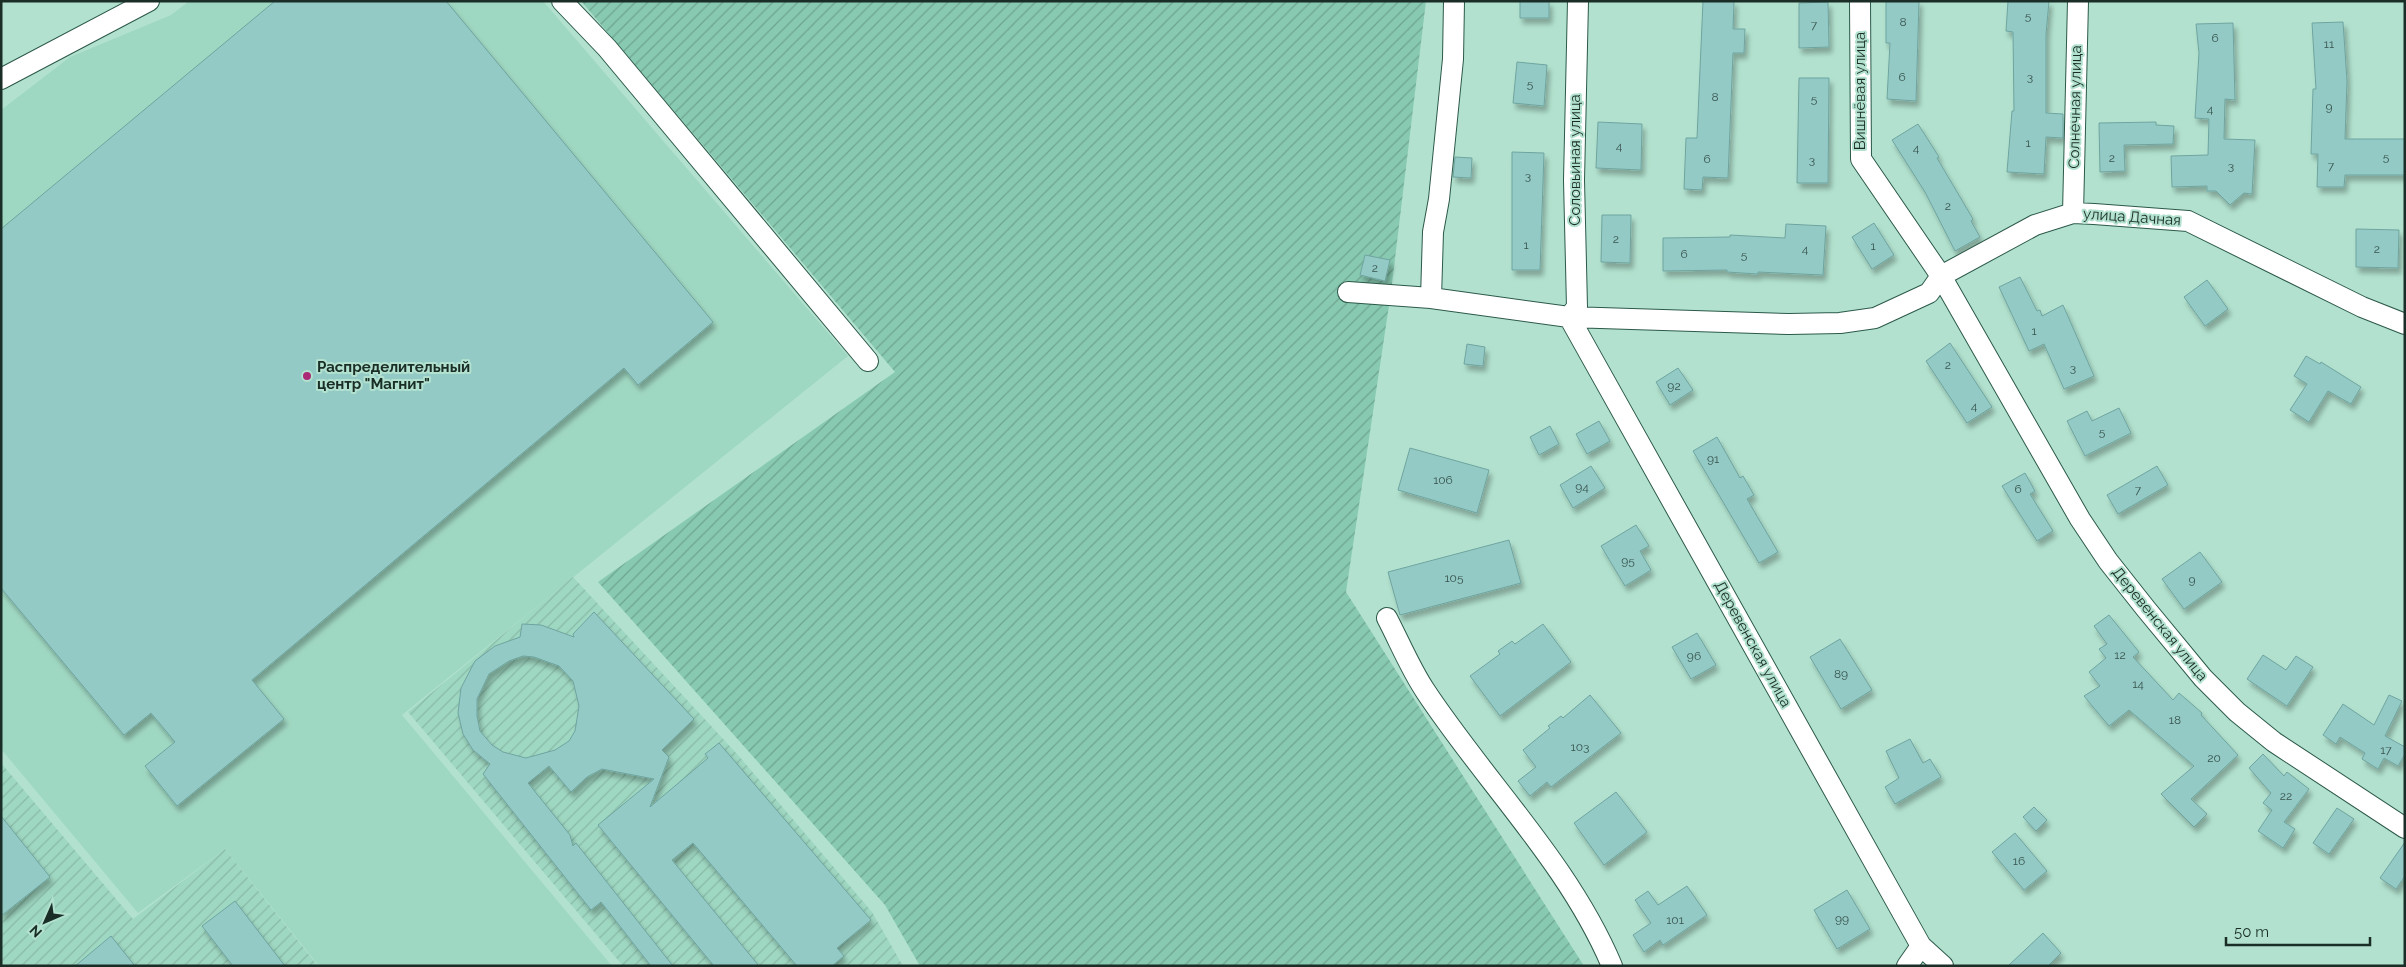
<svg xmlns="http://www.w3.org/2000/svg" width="2406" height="967" viewBox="0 0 2406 967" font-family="Raleway,sans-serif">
<defs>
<pattern id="industrial-furrows" width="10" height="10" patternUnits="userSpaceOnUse" patternTransform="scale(1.25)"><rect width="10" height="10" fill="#9fd8c2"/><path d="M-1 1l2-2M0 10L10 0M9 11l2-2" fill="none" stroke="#88baa7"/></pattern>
<pattern id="garden-furrows" width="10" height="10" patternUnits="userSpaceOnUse" patternTransform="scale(1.25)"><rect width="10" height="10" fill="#88cab1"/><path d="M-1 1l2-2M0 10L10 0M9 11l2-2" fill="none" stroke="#6ea490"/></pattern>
<filter id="shadow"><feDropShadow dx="3" dy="5.5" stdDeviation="2.5" flood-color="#0004"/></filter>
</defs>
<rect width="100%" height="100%" fill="#b2e2cf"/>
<path fill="#9fd8c2" d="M 189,1 L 543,1 L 848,356 L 402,715 L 612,966 L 319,966 L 225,849 L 138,913 L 1,749 L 1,110 L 70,57 L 171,15 Z"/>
<path fill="url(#industrial-furrows)" d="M 573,577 L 738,755 L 872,912 L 903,966 L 623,966 L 408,712 Z
M 1,763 L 133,919 L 225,849 L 318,966 L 1,966 Z"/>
<path fill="url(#garden-furrows)" d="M 581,1 L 1426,1 L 1391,292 L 1346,592 L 1584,966 L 920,966 L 885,905 L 598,582 L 895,372 Z"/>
<path fill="#94cac5" stroke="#6fa49f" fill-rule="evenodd" filter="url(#shadow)" d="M 275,1 L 446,1 L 713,322 L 638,385 L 624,368 L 252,680 L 284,719 L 177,806 L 145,766 L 175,742 L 151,713 L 124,735 L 1,588 L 1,229 Z
M 1520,1 L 1549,1 L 1549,18 L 1520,18 Z
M 1703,1 L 1734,1 L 1733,29 L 1745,29 L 1744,53 L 1733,53 L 1728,178 L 1703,177 L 1702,190 L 1684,189 L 1686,138 L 1697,138 Z
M 1886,1 L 1919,1 L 1916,101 L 1887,99 L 1890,43 L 1886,43 Z
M 2008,1 L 2049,1 L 2046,34 L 2046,113 L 2063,114 L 2063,138 L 2046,137 L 2044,174 L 2007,172 L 2012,111 L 2014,111 L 2013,32 L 2006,31 Z
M 1828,2 L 1829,47 L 1799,48 L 1799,3 Z
M 2343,22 L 2347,81 L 2345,139 L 2405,139 L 2405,175 L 2345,175 L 2344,187 L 2317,187 L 2318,154 L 2311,154 L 2313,89 L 2316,89 L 2312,23 Z
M 2233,23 L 2235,100 L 2225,99 L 2224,139 L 2255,140 L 2252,194 L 2244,193 L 2230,205 L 2216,191 L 2207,191 L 2207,186 L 2172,187 L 2171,156 L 2208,155 L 2209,119 L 2195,118 L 2199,53 L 2196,24 Z
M 1517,62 L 1547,65 L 1544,106 L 1513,103 Z
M 1799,78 L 1829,78 L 1828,183 L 1797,183 Z
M 1598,122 L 1642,124 L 1641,170 L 1596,168 Z
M 2156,122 L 2156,125 L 2174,126 L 2173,144 L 2124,145 L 2125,171 L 2100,172 L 2099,123 Z
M 1918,124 L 1939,157 L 1937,158 L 1973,219 L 1971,221 L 1980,237 L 1955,251 L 1925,192 L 1892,140 Z
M 1512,152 L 1544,153 L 1540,270 L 1512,270 Z
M 1455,157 L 1472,158 L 1471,178 L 1453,177 Z
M 1602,215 L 1631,215 L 1630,263 L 1601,262 Z
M 1874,223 L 1894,255 L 1872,269 L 1852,237 Z
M 1786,224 L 1826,226 L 1823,275 L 1758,272 L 1758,274 L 1727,272 L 1727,270 L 1663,271 L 1663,238 L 1730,237 L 1730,235 L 1785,238 Z
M 2356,229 L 2399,230 L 2398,268 L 2356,267 Z
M 1365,255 L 1390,260 L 1385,281 L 1360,275 Z
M 2020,277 L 2037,311 L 2040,310 L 2042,316 L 2063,305 L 2094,376 L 2064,389 L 2044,344 L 2029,351 L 1999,287 Z
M 2207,280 L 2228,309 L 2205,326 L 2184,297 Z
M 1950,343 L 1992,407 L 1967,423 L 1926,361 Z
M 1467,344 L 1485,347 L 1483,366 L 1464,364 Z
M 2306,356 L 2320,364 L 2321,362 L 2361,387 L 2351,404 L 2328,391 L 2309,422 L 2290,410 L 2307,384 L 2294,376 Z
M 1678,368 L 1693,390 L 1670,405 L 1656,382 Z
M 2119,408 L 2131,433 L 2085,456 L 2067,421 L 2087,411 L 2092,421 Z
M 1599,421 L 1610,441 L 1587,454 L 1576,434 Z
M 1550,426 L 1559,444 L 1539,455 L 1530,437 Z
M 1717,437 L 1740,478 L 1743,476 L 1754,495 L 1747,499 L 1778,552 L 1759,563 L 1693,451 Z
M 1410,448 L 1489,470 L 1477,513 L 1398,490 Z
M 1591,466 L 1605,488 L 1573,508 L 1560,485 Z
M 2157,466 L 2168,485 L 2118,514 L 2107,495 Z
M 2025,473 L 2035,491 L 2030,494 L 2053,531 L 2037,541 L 2002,486 Z
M 1636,525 L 1649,546 L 1640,551 L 1651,570 L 1625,586 L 1601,546 Z
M 1509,540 L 1521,583 L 1400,615 L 1388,572 Z
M 2200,552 L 2222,582 L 2184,609 L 2162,579 Z
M 594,612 L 694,719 L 662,750 L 669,757 L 650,807 L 708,758 L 705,754 L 719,743 L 871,920 L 837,948 L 844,956 L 832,966 L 797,966 L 693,843 L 672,860 L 759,966 L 714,966 L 598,825 L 654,779 L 602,769 L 587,777 L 571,792 L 549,766 L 528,783 L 570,835 L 573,846 L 576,843 L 673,966 L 651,966 L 601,902 L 591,910 L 483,774 L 490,764 L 473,750 L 463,734 L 458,713 L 461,688 L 475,661 L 495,646 L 520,637 L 522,624 L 541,625 L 574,637 L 573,634 ZM 523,656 L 534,657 L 559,666 L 573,681 L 579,706 L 575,731 L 569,741 L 555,750 L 526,758 L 503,752 L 492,745 L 480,731 L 477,716 L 477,699 L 489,674 L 509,661 Z
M 2109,615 L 2139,652 L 2133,657 L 2173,700 L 2179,693 L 2202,713 L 2201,715 L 2238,755 L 2191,799 L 2207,814 L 2194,827 L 2161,794 L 2194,766 L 2129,710 L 2109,726 L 2084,696 L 2100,686 L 2089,672 L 2106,658 L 2099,649 L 2107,644 L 2094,626 Z
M 1543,624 L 1571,662 L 1500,716 L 1470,676 L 1500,654 L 1498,651 L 1512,641 L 1515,644 Z
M 1697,633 L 1716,665 L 1691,679 L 1672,647 Z
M 1840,639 L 1872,690 L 1841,709 L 1810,657 Z
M 2263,655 L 2286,670 L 2296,656 L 2313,667 L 2287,706 L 2247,679 Z
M 1590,695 L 1621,733 L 1551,787 L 1547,782 L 1530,796 L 1518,781 L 1536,767 L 1523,750 L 1550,728 L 1548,726 L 1561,716 L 1563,718 Z
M 2389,695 L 2402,701 L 2385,736 L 2405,747 L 2405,754 L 2398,766 L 2384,758 L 2378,769 L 2362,759 L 2365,753 L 2340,737 L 2336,744 L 2323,735 L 2343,704 L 2374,725 Z
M 1910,739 L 1923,763 L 1930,759 L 1941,777 L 1895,804 L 1885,787 L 1899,778 L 1886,751 Z
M 2263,754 L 2284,776 L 2287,772 L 2309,789 L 2284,822 L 2295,829 L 2283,848 L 2258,831 L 2272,810 L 2263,803 L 2271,793 L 2249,768 Z
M 1616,792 L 1647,832 L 1604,865 L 1574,823 Z
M 2034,807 L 2047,820 L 2036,831 L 2023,817 Z
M 2337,808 L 2354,819 L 2329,854 L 2313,843 Z
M 1,816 L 50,877 L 1,916 Z
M 2015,833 L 2047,871 L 2024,890 L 1992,852 Z
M 2405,842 L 2405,876 L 2396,889 L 2380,878 Z
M 1687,886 L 1707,915 L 1663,945 L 1660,940 L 1644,952 L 1633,935 L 1651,923 L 1635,900 L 1648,891 L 1658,905 Z
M 1847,890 L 1870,929 L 1837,949 L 1814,910 Z
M 235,901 L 285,966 L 233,966 L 202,926 Z
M 2043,933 L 2061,953 L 2048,966 L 2008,966 Z
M 111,936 L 135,966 L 75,966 Z"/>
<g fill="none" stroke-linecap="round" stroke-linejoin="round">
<g stroke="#2c5949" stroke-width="22">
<path id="street" d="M 562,1 L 607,48 L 868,361
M 1860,1 L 1861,159 L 1941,276 L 2080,519 L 2108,561 L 2146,609 L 2203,678 L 2237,712 L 2274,742 L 2405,828
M 1,79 L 149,1
M 2073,213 L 2078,1
M 1348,292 L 1431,298 L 1569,317 L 1789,324 L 1840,323 L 1875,318 L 1929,293 L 1941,276 L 2035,225 L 2073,213 L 2094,214 L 2188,221 L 2362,307 L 2405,324
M 1431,298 L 1433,232 L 1439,199 L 1453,59 L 1454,1
M 1569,317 L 1921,946 L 1943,966
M 1569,317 L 1577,307 L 1574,180 L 1578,1
M 1387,618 C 1400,643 1411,670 1426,692 C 1487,784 1569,864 1612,966
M 1907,966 L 1921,946"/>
</g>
<use href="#street" stroke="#fff" stroke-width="20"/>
</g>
<circle fill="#ab2a77" stroke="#b2e2cf" stroke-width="2" cx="307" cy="376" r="5"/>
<g text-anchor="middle" stroke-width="4" stroke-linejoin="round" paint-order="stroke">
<g font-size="12" fill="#38544e">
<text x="2028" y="20">5</text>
<text x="1903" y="26">8</text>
<text x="1814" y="29">7</text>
<text x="2215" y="42">6</text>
<text x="2329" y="48">11</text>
<text x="1902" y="81">6</text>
<text x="2030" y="81">3</text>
<text x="1530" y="88">5</text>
<text x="1715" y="101">8</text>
<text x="1814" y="103">5</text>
<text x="2329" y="111">9</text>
<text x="2210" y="113">4</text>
<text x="2028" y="147">1</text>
<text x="1619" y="150">4</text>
<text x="1916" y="152">4</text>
<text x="2386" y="161">5</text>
<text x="2112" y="162">2</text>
<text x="1707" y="163">6</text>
<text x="1812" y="164">3</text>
<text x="2231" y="170">3</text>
<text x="2331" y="170">7</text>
<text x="1528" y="180">3</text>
<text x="1948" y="210">2</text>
<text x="1616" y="243">2</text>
<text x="1526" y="249">1</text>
<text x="1873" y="250">1</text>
<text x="1805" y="253">4</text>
<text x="2377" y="253">2</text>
<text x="1684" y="258">6</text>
<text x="1744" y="259">5</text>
<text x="1375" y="272">2</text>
<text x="2034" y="335">1</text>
<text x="1948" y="369">2</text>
<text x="2073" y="372">3</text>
<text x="1674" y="390">92</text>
<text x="1974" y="410">4</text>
<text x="2102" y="436">5</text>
<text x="1713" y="463">91</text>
<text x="1443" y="484">106</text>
<text x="1582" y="491">94</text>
<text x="2018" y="493">6</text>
<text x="2138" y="494">7</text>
<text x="1628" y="565">95</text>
<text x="1454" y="582">105</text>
<text x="2192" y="584">9</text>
<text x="2120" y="659">12</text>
<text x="1694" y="660">96</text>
<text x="1841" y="678">89</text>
<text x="2138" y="688">14</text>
<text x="2175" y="724">18</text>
<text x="1580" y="751">103</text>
<text x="2386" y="754">17</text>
<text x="2214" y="762">20</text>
<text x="2286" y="800">22</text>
<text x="2019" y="865">16</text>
<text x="1842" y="923">99</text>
<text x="1675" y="924">101</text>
</g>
<g font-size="15" fill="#1a2d26" stroke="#b2e2cf">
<text transform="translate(1860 91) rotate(-90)" y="5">Вишнёвая улица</text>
<text transform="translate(2075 107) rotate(-89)" y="5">Солнечная улица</text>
<text transform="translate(1575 160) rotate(-90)" y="5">Соловьиная улица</text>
<text transform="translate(2132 217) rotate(4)" y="5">улица Дачная</text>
<text transform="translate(2160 624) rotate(51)" y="5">Деревенская улица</text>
<text transform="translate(1753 644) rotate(61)" y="5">Деревенская улица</text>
</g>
<g font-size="15" font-weight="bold" fill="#1a2d26" stroke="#b2e2cf" text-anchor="start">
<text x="317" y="372">Распределительный<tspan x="317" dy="17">центр "Магнит"</tspan></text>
</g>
</g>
<rect width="2406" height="967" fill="none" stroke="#1a2d26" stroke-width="5"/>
<g transform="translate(45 922) rotate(225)" stroke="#b2e2cf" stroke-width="4" paint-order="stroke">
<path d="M0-4L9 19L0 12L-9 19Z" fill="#1a2d26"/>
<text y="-8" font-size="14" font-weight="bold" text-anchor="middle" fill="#1a2d26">N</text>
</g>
<path d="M2226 937v8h144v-8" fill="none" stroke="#1a2d26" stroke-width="2.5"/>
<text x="2234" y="937" font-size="15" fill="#1a2d26" stroke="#b2e2cf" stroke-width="4" paint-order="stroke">50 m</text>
</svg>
